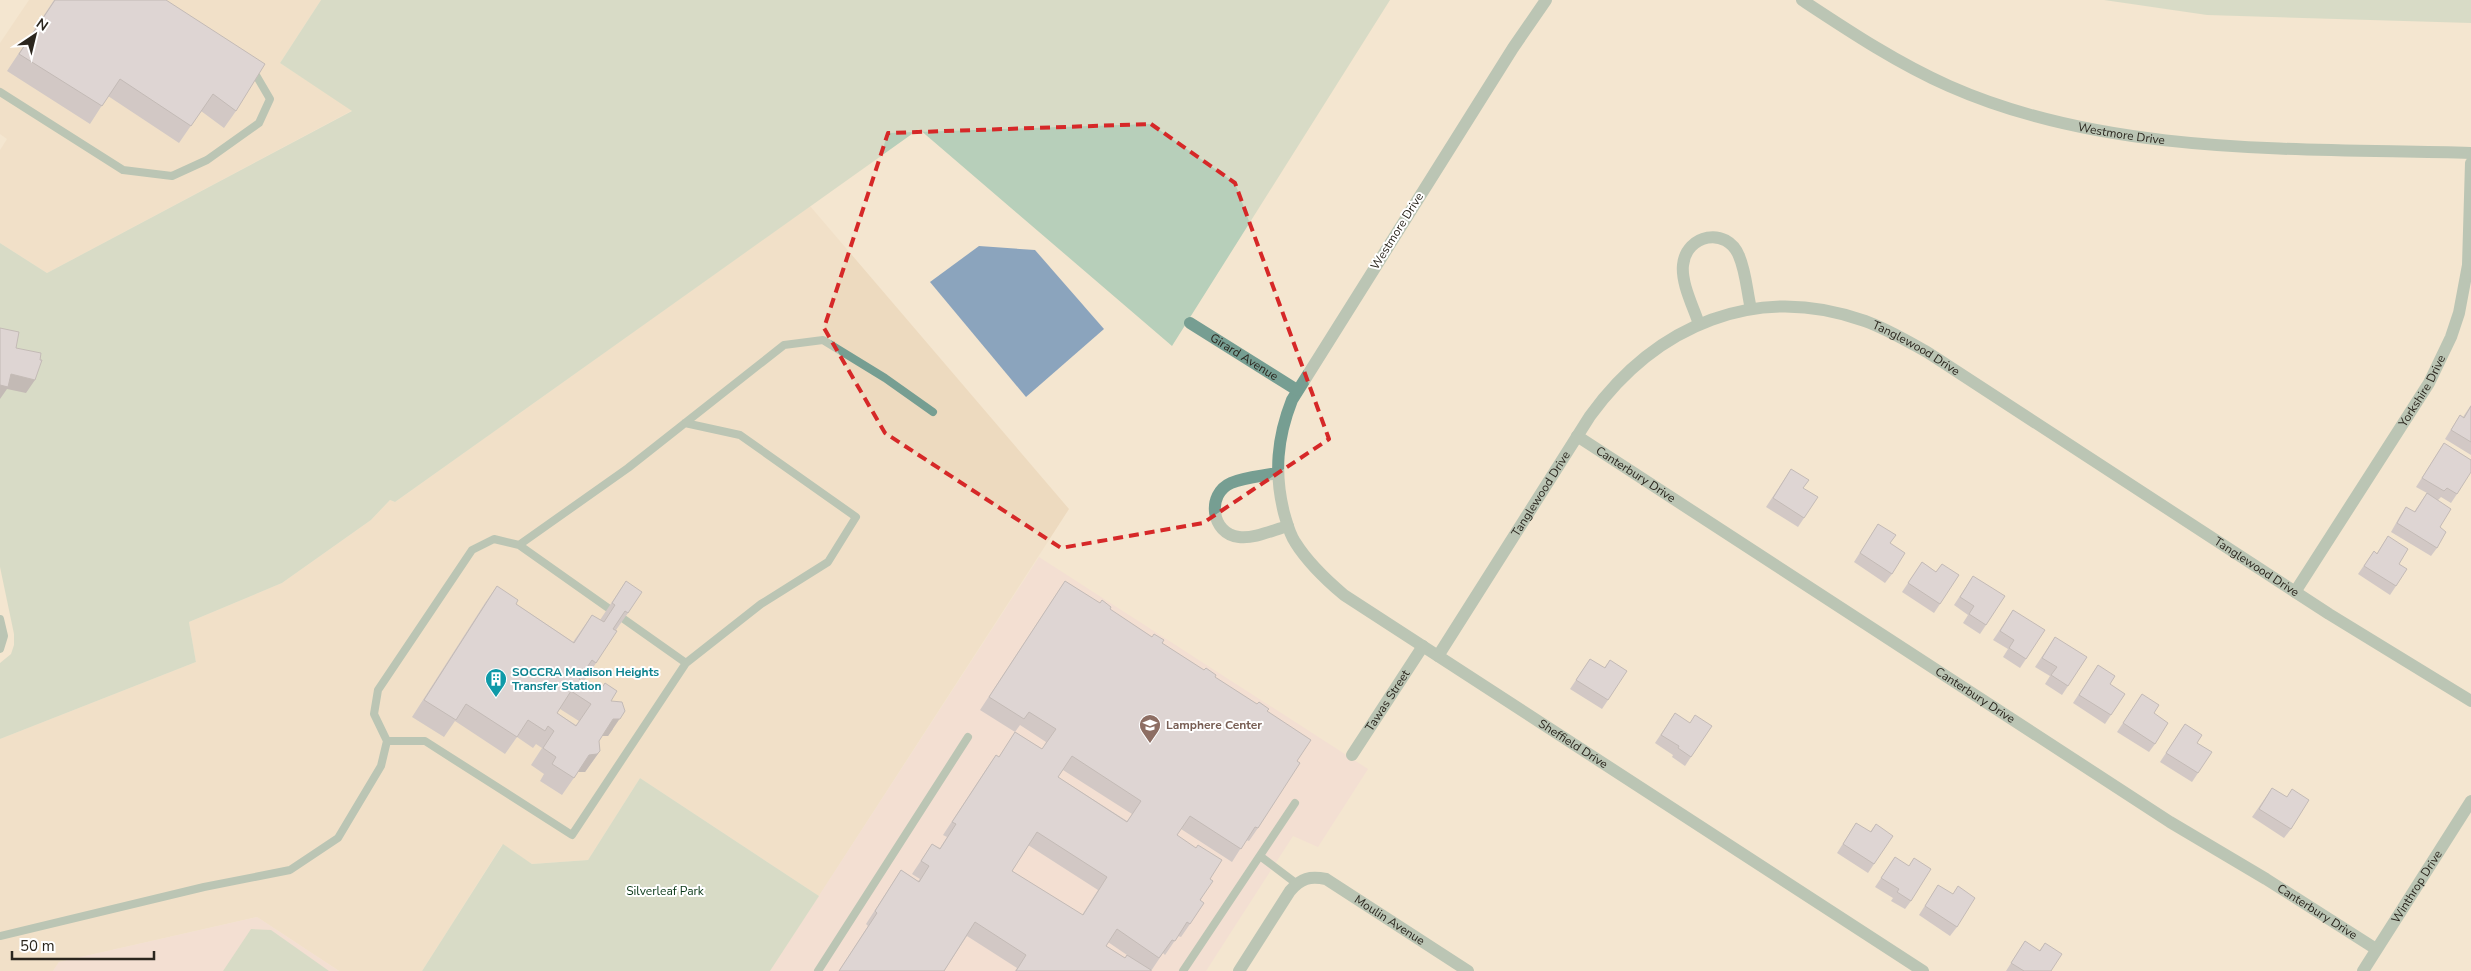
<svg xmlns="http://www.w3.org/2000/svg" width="2471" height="971" viewBox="0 0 2471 971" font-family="'Nunito Sans',sans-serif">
<rect width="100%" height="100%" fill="#f4e6d0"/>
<path fill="#eddabf" d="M 29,0 L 321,0 L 280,63 L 353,110 L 47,273 L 0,243 L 0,150 L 7,139 L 0,134 L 0,43 Z
M 810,206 L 1069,509 L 819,896 L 640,778 L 588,860 L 532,864 L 502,845 L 422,971 L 339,971 L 257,917 L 59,962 L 53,971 L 0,971 L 0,739 L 196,662 L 189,622 L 282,583 L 371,520 L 390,500 L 395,502 Z"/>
<path fill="#f1d7d5" d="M 1039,557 L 1368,769 L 1318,847 L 1293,836 L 1206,971 L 770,971 Z
M 257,917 L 339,971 L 53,971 L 59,962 Z"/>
<path fill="#b7cfba" d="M 321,0 L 1390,0 L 1172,346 L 919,129 L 395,502 L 390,500 L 371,520 L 282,583 L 189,622 L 196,662 L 0,739 L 0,663 L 11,654 L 14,645 L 14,634 L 0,567 L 0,243 L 47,273 L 352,111 L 280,63 Z
M 2104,0 L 2471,0 L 2471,23 L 2207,15 Z
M 640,778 L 819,896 L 770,971 L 422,971 L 503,844 L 532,864 L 588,860 Z
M 251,929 L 271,930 L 329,971 L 223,971 Z"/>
<path fill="#8ba4bd" d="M 979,246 L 1035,250 L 1104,329 L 1026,397 L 930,282 Z"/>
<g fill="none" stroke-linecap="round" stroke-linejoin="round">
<path stroke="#769e92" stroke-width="8" d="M 0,92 L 123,170 L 172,176 L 207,160 L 259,123 L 270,99 L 253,70
M 685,423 L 740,435 L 856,517 L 828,562 L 761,604 L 686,663
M 519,545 L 628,468 L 784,345 L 823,340 L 885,378 L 933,412
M 0,619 L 4,636 L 0,649
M 1260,856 L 1297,884
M 0,936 L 204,887 L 290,870 L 338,838 L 381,766 L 387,741 L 374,714 L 378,690 L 472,550 L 494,539 L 519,545 L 686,663 L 572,835 L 425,741 L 387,741
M 818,971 L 968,737
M 1183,971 L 1295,803"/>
<g stroke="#769e92" stroke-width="12">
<path id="s1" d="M 1546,0 L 1513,48 L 1292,400 C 1277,438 1274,473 1284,513 C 1287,523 1289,533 1295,542 C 1308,563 1325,579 1344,595 L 1923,971"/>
<path id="s2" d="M 1802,0 C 1849,31 1897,63 1949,86 C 2109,157 2300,148 2471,153"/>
<path id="s3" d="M 1190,323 L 1297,390"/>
<path d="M 1699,324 C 1693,306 1681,283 1683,265 C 1686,234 1727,226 1739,256 C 1746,272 1747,292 1751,309"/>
<path id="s4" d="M 1577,436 L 2170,822 L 2266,879 L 2376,949"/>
<path d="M 1277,473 C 1263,476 1245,477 1231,483 C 1206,494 1211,534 1239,537 C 1254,539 1273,530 1288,526"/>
<path id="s5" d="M 2295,592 L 2429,383 L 2451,337 L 2459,313 L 2468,265 L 2471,163"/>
<path id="s6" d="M 1438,656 L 1590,416 C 1656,325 1756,282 1865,321 C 1887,329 1907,341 1927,352 L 2329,614 L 2471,701"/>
<path id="s7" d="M 1352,755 L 1423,646"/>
<path id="s8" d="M 1239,971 L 1290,891 C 1301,878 1310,876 1326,879 L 1468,971"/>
<path id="s9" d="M 2363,971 L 2471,801"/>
</g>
</g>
<path fill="#a8a5b9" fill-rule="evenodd" d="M 54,0 L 166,0 L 236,111 L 224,128 L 201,111 L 179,143 L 108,96 L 90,124 L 7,71 Z
M 2471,405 L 2471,455 L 2445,439 L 2460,415 L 2463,417 Z
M 2444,443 L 2457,494 L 2451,503 L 2441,497 L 2438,500 L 2440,527 L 2437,548 L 2431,556 L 2391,532 L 2400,516 L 2406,507 L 2414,512 L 2427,493 L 2416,487 Z
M 1791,469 L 1803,488 L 1804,518 L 1798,527 L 1766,507 Z
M 1878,524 L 1890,543 L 1892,574 L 1885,583 L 1854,562 Z
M 2388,536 L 2399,564 L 2396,586 L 2390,595 L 2358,574 L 2374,551 L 2377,553 Z
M 1922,562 L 1936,572 L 1942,564 L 1940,604 L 1934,613 L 1902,592 Z
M 1973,576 L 1986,625 L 1980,634 L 1963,623 L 1968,615 L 1954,605 Z
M 626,581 L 628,613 L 616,630 L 596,663 L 584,681 L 580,678 L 579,679 L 611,701 L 613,729 L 608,736 L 602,736 L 599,741 L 600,751 L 585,772 L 578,772 L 562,795 L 540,781 L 544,774 L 531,765 L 542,748 L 536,744 L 533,748 L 517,737 L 505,754 L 455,721 L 444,737 L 412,717 L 485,603 L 497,586 L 516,604 L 573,642 L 592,615 L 600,620 ZM 560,709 L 579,721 L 576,725 L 557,713 Z
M 1065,581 L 1267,711 L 1297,761 L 1258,828 L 1249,841 L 1246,840 L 1232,862 L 1181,829 L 1177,835 L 1210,879 L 1190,924 L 1181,937 L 1178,936 L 1165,955 L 1163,953 L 1151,971 L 1015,971 L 1017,968 L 967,936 L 944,971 L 839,971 L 868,926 L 866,924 L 901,870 L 918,881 L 920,879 L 912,874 L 932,844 L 940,848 L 947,837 L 943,835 L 987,768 L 996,755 L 999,757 L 1015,732 L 1042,749 L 1046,742 L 1020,725 L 1015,732 L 980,710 ZM 1063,770 L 1132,814 L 1127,821 L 1058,777 ZM 1028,845 L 1098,890 L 1082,915 L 1012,871 ZM 1108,942 L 1127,955 L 1125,958 L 1106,946 Z
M 2013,610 L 2026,659 L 2020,668 L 2003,657 L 2008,649 L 1993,640 Z
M 2055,637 L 2068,686 L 2062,695 L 2045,684 L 2050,676 L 2035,667 Z
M 1590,659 L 1604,668 L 1610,660 L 1608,700 L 1602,709 L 1570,689 Z
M 2098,665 L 2110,684 L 2111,715 L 2105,724 L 2073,703 Z
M 2142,694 L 2154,713 L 2155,744 L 2149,752 L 2117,732 Z
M 1675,713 L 1691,757 L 1685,766 L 1672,757 L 1673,755 L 1655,743 Z
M 2185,724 L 2197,743 L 2198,773 L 2192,782 L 2160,762 Z
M 2272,788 L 2291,829 L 2284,838 L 2252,817 Z
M 1856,823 L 1870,832 L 1876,824 L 1874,864 L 1868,873 L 1837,853 Z
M 1895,857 L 1911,901 L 1905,909 L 1891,901 L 1893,898 L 1875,887 Z
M 1938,885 L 1957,927 L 1950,936 L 1919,915 Z
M 2025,941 L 2039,951 L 2045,943 L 2051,971 L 2006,971 Z"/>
<path fill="#888696" d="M 11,374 L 35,380 L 26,393 L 7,389 L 0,399 L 0,385 Z
M 625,711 L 608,736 L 601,736 L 613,719 Z
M 600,751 L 585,772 L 577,772 L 589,755 Z"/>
<path fill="#c3c0d7" stroke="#888696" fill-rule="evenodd" d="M 55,0 L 166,0 L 265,64 L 236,111 L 213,94 L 191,126 L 120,79 L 102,106 L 19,54 Z
M 0,328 L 19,332 L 16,348 L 41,353 L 40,360 L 42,360 L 35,380 L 11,374 L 8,387 L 0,385 Z
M 2471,406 L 2471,442 L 2451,430 L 2460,415 L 2464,418 Z
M 2444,443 L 2471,460 L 2471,472 L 2457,494 L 2447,488 L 2444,491 L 2422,478 Z
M 1791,469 L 1809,480 L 1803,488 L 1818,497 L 1804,518 L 1773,498 Z
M 2427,493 L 2451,509 L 2440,527 L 2446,532 L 2437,548 L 2397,523 L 2406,507 L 2415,512 Z
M 1878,524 L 1896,535 L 1890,543 L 1905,553 L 1892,574 L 1860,553 Z
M 2388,536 L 2408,549 L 2399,564 L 2407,569 L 2396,586 L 2364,566 L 2374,551 L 2377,554 Z
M 1922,562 L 1936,572 L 1942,564 L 1959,575 L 1940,604 L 1908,583 Z
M 1973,576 L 2005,596 L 1986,625 L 1969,614 L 1974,606 L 1960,597 Z
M 626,581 L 642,592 L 628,613 L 625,611 L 613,629 L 617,631 L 596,663 L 592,660 L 579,679 L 599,692 L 605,683 L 617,691 L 611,701 L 622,702 L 625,711 L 620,719 L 613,719 L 599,741 L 600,751 L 597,754 L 589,755 L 574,778 L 552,764 L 556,757 L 543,748 L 554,731 L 548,726 L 545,731 L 528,720 L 517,737 L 466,704 L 456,720 L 424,700 L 497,586 L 518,600 L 516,604 L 574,643 L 592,615 L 604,622 L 615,605 L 612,603 ZM 571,691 L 591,704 L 576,726 L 557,713 Z
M 1065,581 L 1100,603 L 1102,600 L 1111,607 L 1110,609 L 1152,637 L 1154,634 L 1164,640 L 1162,643 L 1204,670 L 1206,668 L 1216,675 L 1215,677 L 1257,704 L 1259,702 L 1269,709 L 1267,711 L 1311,740 L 1297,761 L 1300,763 L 1258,828 L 1255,827 L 1241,849 L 1190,816 L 1177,835 L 1196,848 L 1198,845 L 1222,860 L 1210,879 L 1213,881 L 1200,900 L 1204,903 L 1190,924 L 1187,922 L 1175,941 L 1172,940 L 1159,958 L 1117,929 L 1106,946 L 1125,958 L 1127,955 L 1151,970 L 1151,971 L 1016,971 L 1026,955 L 975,922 L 944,971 L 839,971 L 877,913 L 875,911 L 901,870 L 919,882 L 929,866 L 921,861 L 932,844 L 940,849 L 956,824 L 952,822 L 996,755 L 999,757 L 1015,732 L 1042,749 L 1056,729 L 1029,712 L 1024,719 L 989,697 ZM 1072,756 L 1141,801 L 1127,822 L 1058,777 ZM 1037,832 L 1107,877 L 1083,915 L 1012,871 Z
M 2013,610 L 2045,630 L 2026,659 L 2009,648 L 2014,640 L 2000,631 Z
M 2055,637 L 2087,657 L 2068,686 L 2051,675 L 2057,667 L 2042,658 Z
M 1590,659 L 1605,668 L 1610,660 L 1627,671 L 1608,700 L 1576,680 Z
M 2098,665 L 2115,676 L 2110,684 L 2125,694 L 2111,715 L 2079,695 Z
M 2142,694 L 2159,705 L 2154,713 L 2168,723 L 2155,744 L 2123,723 Z
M 1675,713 L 1690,723 L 1695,715 L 1712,726 L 1691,757 L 1678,748 L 1679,746 L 1661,735 Z
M 2185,724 L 2202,735 L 2197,743 L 2212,752 L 2198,773 L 2166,753 Z
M 2272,788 L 2287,797 L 2292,789 L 2309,800 L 2291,829 L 2259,809 Z
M 1856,823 L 1871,832 L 1876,824 L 1893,836 L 1874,864 L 1843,844 Z
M 1895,857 L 1909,866 L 1914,858 L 1931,869 L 1911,901 L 1897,892 L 1899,889 L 1881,878 Z
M 1938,885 L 1953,894 L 1958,886 L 1975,898 L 1957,927 L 1925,906 Z
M 2025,941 L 2040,951 L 2045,943 L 2062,954 L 2051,971 L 2024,971 L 2011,963 Z"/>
<path d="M0 0H2471V971H0ZM 1151,124 L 1235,183 L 1329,439 L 1203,523 L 1061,548 L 885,433 L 824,328 L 888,133 Z" fill="#f4e6d0" fill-opacity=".55" fill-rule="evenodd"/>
<path fill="none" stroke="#d62828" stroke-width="4" stroke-dasharray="10 6" stroke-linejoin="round" d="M 1151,124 L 1235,183 L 1329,439 L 1203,523 L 1061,548 L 885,433 L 824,328 L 888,133 Z"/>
<defs>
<g id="building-pin" transform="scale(1.125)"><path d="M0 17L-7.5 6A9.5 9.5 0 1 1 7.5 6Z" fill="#0f9aa8" stroke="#fff"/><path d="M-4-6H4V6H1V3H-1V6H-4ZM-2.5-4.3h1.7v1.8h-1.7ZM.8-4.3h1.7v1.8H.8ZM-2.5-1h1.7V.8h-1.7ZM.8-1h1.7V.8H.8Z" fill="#fff"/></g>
<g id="school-pin" transform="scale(1.125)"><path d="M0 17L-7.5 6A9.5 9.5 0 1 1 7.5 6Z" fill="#8d6e63" stroke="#fff"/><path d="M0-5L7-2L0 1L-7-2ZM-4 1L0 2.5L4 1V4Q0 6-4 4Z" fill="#fff"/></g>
</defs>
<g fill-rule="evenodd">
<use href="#building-pin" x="496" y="679"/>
<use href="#school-pin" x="1150" y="725"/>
</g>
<g text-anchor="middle" stroke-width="4" stroke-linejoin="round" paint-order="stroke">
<g font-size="12" fill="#2b261e" stroke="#fff">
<text dy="4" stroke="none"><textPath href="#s2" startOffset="350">Westmore Drive</textPath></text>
<text transform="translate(1397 231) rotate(-58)" y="4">Westmore Drive</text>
<text dy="4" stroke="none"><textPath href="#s6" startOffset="656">Tanglewood Drive</textPath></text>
<text dy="4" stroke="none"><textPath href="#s3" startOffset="64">Girard Avenue</textPath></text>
<text dy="4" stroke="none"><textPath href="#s5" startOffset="238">Yorkshire Drive</textPath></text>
<text dy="4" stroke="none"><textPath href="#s4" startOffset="70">Canterbury Drive</textPath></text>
<text dy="4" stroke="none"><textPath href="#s6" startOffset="192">Tanglewood Drive</textPath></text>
<text dy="4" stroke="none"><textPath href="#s6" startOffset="1061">Tanglewood Drive</textPath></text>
<text dy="4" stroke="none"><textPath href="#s4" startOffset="475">Canterbury Drive</textPath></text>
<text dy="4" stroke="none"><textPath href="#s7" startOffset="65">Tawas Street</textPath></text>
<text dy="4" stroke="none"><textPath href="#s1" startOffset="966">Sheffield Drive</textPath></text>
<text dy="4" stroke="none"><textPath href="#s9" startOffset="100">Winthrop Drive</textPath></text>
<text dy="4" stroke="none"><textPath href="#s4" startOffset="880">Canterbury Drive</textPath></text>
<text dy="4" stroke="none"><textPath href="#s8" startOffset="211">Moulin Avenue</textPath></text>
</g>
<g font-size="12" font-weight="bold" fill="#0d838f" stroke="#fff" text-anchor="start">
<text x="512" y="676">SOCCRA Madison Heights<tspan x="512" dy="14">Transfer Station</tspan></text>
</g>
<g font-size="12" font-weight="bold" fill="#785e54" stroke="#fff" text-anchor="start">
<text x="1166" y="729">Lamphere Center</text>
</g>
<g font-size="12" fill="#083716" stroke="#fff">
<text x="665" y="895">Silverleaf Park</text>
</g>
</g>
<g transform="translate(35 35) rotate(35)" stroke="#ffffff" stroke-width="4" paint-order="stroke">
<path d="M0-4L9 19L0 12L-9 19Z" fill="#2b261e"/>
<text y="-8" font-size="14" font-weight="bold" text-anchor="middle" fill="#2b261e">N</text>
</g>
<path d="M12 951v8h142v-8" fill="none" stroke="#2b261e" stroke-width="2.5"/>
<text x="20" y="951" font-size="15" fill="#2b261e" stroke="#ffffff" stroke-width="4" paint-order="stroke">50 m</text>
</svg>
